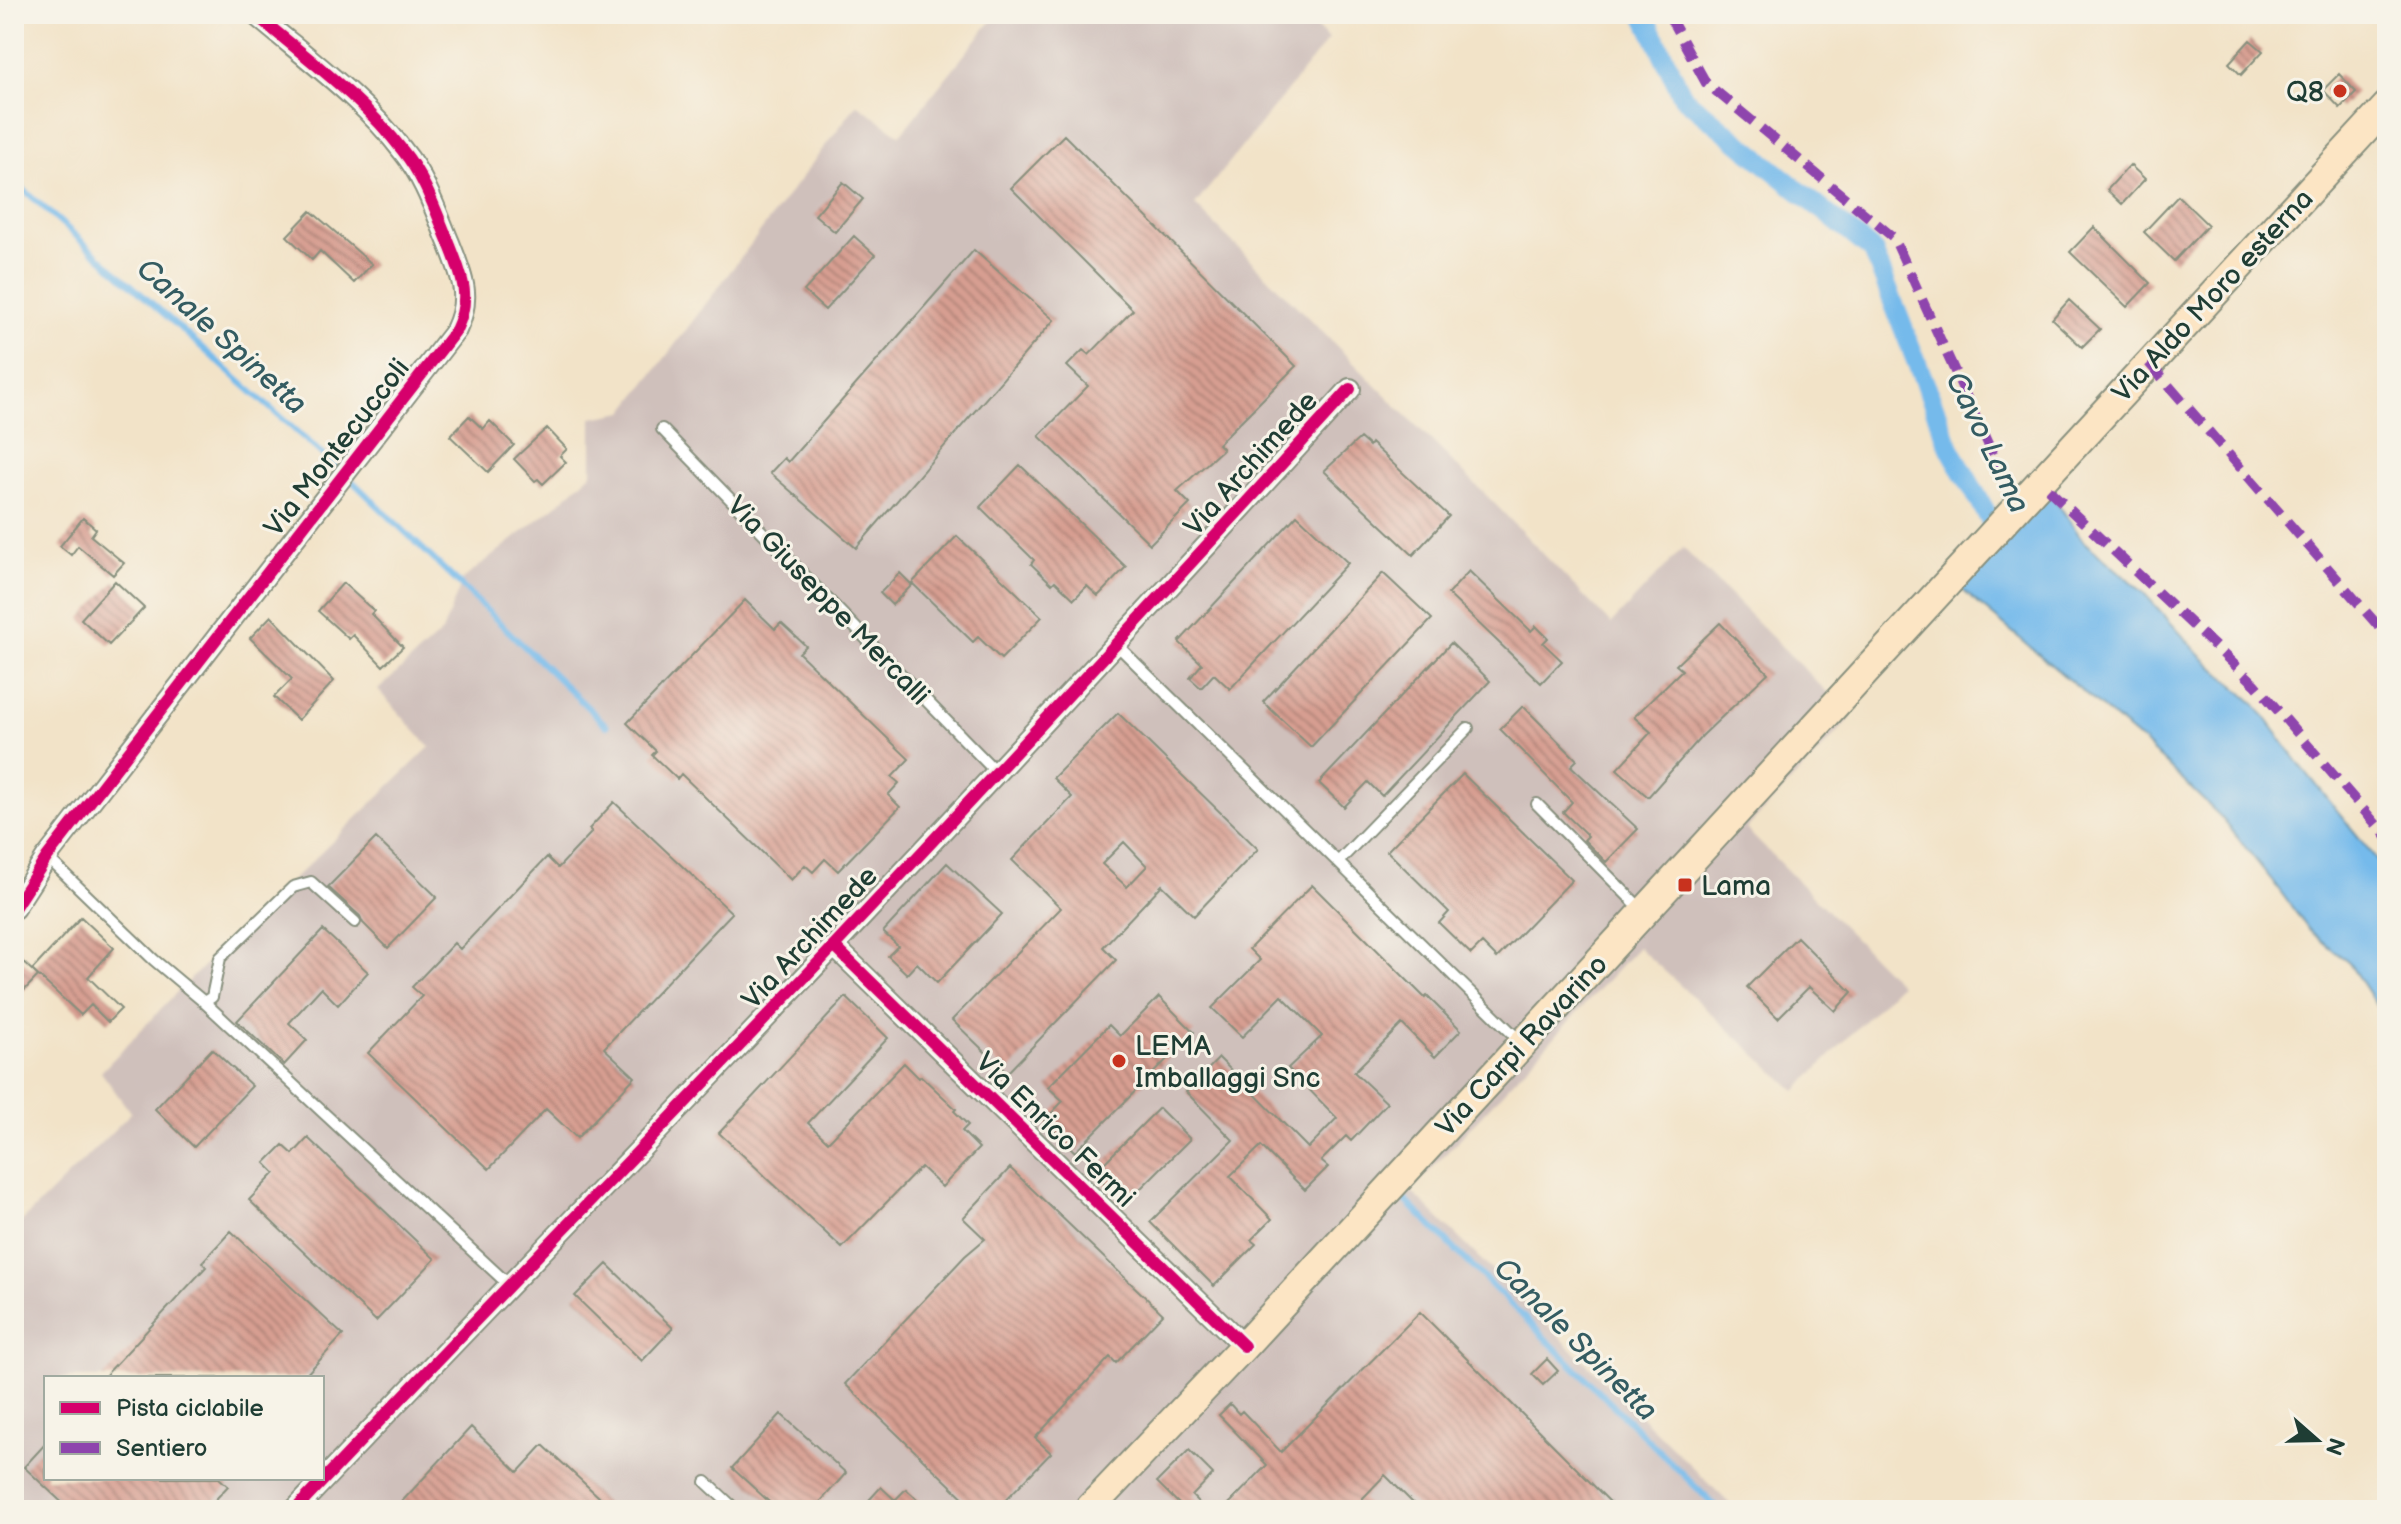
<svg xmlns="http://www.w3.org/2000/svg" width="2401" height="1524" viewBox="0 0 2401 1524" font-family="'Balsamiq Sans',sans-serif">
<defs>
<pattern id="building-back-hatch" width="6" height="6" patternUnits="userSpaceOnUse" patternTransform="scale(2)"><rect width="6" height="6" fill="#d79e91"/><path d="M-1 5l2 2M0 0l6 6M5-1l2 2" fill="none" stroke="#ae8277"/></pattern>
</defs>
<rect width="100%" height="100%" fill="#f7f3e8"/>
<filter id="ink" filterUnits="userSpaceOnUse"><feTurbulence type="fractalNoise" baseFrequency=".0125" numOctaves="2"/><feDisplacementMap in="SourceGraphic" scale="16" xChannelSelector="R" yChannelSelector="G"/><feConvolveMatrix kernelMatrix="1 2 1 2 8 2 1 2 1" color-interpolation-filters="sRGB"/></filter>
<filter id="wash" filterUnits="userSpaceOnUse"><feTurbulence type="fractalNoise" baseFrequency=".006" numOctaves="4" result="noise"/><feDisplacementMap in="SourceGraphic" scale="32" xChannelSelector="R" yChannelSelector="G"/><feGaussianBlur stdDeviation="1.8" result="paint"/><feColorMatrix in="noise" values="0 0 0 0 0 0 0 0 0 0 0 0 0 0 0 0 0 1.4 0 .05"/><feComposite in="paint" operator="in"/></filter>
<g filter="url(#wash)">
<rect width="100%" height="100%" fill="#f2e3c8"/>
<path fill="#cfc0bb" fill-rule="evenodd" d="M 997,14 L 1302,14 L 1329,39 L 1195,205 L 1494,503 L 1611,624 L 1683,548 L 1852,717 L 1746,829 L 1900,984 L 1796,1091 L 1638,947 L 1411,1191 L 1736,1510 L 14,1510 L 14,1229 L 131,1113 L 101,1072 L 178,991 L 430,747 L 378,690 L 442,632 L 463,579 L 558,504 L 592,473 L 592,418 L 624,412 L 857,104 L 900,135 ZM 46,1378 L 322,1378 L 322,1478 L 46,1478 Z"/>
<path fill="#74baeb" stroke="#4a7c90" stroke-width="2" d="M 2048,489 L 2084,542 L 2143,592 L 2200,655 L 2256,705 L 2301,766 L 2387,872 L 2387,1022 L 2349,963 L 2309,930 L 2271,879 L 2221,817 L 2143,742 L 1960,588 Z"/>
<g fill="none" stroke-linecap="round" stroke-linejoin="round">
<path stroke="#74baeb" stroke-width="6" d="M 14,181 L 349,478 L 607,726
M 1403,1198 L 1719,1510"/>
<path stroke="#74baeb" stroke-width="20" d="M 1644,14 L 1683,97 L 1873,251 L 1951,450 L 2001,539"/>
</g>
<g id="blocks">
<path fill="url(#building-back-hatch)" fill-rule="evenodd" d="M 2250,40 L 2263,51 L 2241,75 L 2229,63 Z
M 2339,74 L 2356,92 L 2340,108 L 2323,90 Z
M 1064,135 L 1296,366 L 1218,444 L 1223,449 L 1177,491 L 1190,504 L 1150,544 L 1039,436 L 1088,386 L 1067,366 L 1083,350 L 1089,355 L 1133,310 L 1011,188 Z
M 2130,165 L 2145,179 L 2122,204 L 2107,190 Z
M 843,182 L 863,199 L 835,232 L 815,215 Z
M 2178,196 L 2208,225 L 2174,261 L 2144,232 Z
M 311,211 L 372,264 L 354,283 L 320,251 L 312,260 L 287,236 Z
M 2094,227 L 2150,283 L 2127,307 L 2070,252 Z
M 854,236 L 875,255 L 825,310 L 804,291 Z
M 974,250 L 1054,320 L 856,548 L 770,473 L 784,458 L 788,462 Z
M 2069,300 L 2100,329 L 2082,347 L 2052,319 Z
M 469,416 L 483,429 L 490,421 L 514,445 L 488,472 L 450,436 Z
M 547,428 L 567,449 L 560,456 L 566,462 L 543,484 L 538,479 L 535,481 L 514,459 Z
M 1360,438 L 1369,446 L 1371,443 L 1449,516 L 1413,555 L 1324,471 Z
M 1020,465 L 1126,567 L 1098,596 L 1087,586 L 1074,599 L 1055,581 L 1052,584 L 1031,564 L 1034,560 L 980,507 Z
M 1297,515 L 1348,563 L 1230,689 L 1214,674 L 1201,688 L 1190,678 L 1202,664 L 1179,642 Z
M 83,518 L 96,529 L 91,536 L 124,563 L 113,575 L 78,546 L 71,555 L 60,546 Z
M 957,536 L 1042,617 L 1001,659 L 978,637 L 973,642 L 912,583 Z
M 1469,571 L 1531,631 L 1536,626 L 1548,638 L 1543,643 L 1562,661 L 1541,683 L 1448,594 Z
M 900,573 L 912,585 L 892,605 L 880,593 Z
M 1383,573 L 1432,619 L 1311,747 L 1263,702 Z
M 115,581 L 144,608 L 109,645 L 81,619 Z
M 343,583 L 374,611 L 371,614 L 403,647 L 383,666 L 353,635 L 349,639 L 318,611 Z
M 745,600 L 775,629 L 781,623 L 806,646 L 799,653 L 909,759 L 892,777 L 899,783 L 888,795 L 900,807 L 838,871 L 825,859 L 813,872 L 805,865 L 791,880 L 681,774 L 677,779 L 652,755 L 656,751 L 627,723 Z
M 271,616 L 334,681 L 298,720 L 274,697 L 292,679 L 250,638 Z
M 1720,623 L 1768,673 L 1702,736 L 1648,797 L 1617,769 L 1651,732 L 1634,717 L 1682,670 L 1676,665 Z
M 1451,643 L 1490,681 L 1382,796 L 1368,782 L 1344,807 L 1319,783 Z
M 1523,706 L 1577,760 L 1571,766 L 1638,829 L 1606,862 L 1584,840 L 1588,836 L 1563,812 L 1572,802 L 1500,729 Z
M 1118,713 L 1258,849 L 1194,916 L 1162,885 L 1103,947 L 1116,960 L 1007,1073 L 952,1020 L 1061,908 L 1012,860 L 1072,797 L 1053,778 ZM 1124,842 L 1147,866 L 1127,887 L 1102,864 Z
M 1463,774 L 1572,880 L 1497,958 L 1482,943 L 1471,954 L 1439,923 L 1449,912 L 1387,851 Z
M 614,802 L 732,913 L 604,1048 L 635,1077 L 577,1138 L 546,1109 L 489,1169 L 368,1053 L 422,996 L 412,987 L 454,943 L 460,949 L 547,857 L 558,868 L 592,832 L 589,829 Z
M 376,838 L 437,897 L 388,948 L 363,923 L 360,916 L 328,887 Z
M 947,863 L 1002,914 L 937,983 L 917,963 L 907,974 L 888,956 L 898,946 L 883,932 Z
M 1312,885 L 1425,998 L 1427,996 L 1461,1030 L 1435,1057 L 1402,1024 L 1354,1072 L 1387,1103 L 1351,1141 L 1346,1136 L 1321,1161 L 1328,1167 L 1305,1190 L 1261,1146 L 1230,1176 L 1272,1219 L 1251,1240 L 1256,1244 L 1214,1286 L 1150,1222 L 1233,1140 L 1186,1092 L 1219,1058 L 1308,1148 L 1337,1118 L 1288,1068 L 1322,1036 L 1282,996 L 1242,1037 L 1212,1008 L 1260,960 L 1249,949 Z
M 81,917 L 114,948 L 88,977 L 121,1009 L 108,1022 L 91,1005 L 81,1015 L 32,970 Z
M 323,930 L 368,972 L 338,1005 L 321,988 L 289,1023 L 307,1040 L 284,1065 L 237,1021 Z
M 1797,937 L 1852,992 L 1835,1011 L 1809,987 L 1778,1018 L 1747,987 Z
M 14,953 L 38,976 L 14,1001 Z
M 846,997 L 888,1038 L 808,1123 L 828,1142 L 904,1063 L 919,1078 L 921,1076 L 956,1109 L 954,1111 L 968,1125 L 962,1131 L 979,1148 L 942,1187 L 921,1167 L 842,1248 L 719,1133 Z
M 1159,997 L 1194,1032 L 1075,1152 L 1044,1121 L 1063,1101 L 1048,1087 L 1109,1025 L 1120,1036 Z
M 212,1049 L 252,1086 L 194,1147 L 155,1109 Z
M 1159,1108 L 1190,1139 L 1125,1204 L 1094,1173 Z
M 308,1138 L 435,1259 L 376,1321 L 249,1200 L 275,1173 L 265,1163 L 283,1145 L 293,1154 Z
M 1010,1168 L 1163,1314 L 1116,1363 L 1110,1357 L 1035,1438 L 1051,1453 L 996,1510 L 976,1510 L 845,1384 L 965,1256 L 985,1239 L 963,1218 Z
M 231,1231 L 343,1335 L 303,1378 L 103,1378 L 206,1267 L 202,1262 Z
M 607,1264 L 673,1328 L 642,1361 L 575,1296 Z
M 1420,1312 L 1618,1510 L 1420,1510 L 1385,1475 L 1362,1499 L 1373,1510 L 1223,1510 L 1267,1465 L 1219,1415 L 1230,1404 L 1239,1414 L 1242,1411 L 1281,1452 Z
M 1547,1359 L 1558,1371 L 1543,1385 L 1532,1374 Z
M 781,1414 L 846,1473 L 813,1510 L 778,1510 L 732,1468 Z
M 471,1427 L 518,1472 L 543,1445 L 613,1510 L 394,1510 Z
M 46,1443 L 46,1478 L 219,1478 L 228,1486 L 206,1510 L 70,1510 L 24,1467 Z
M 1189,1450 L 1213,1474 L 1192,1496 L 1206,1510 L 1185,1510 L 1157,1482 Z
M 881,1487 L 895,1500 L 906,1489 L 929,1510 L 860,1510 Z"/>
</g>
</g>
<g filter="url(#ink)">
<use href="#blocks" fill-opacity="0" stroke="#88907e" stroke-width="2"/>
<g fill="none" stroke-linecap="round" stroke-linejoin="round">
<g stroke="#88907e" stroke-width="14">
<path id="service" d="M 662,429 L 996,772
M 1117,645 L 1521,1042
M 1537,804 L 1642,910
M 47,857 L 154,960 L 204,1002 L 212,997 L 220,958 L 293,887 L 311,882 L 355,922
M 1338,862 L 1468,728
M 203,1001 L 508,1284
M 706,1482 L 736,1510"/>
</g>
<g stroke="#88907e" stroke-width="24">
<path id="minor" d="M 14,908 L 47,857 L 456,330 C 472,297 462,276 449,243 C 436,212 425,178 403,151 C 363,98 305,57 255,14
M 834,946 L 1244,1346
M 295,1510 C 473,1321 656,1135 835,945 C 1008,761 1180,576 1350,389"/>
</g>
<g stroke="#88907e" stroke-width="32">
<path id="secondary" d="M 1088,1510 L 1244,1346 L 2387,106"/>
</g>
<use href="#service" stroke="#fff" stroke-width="10"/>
<use href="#minor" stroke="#fff" stroke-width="20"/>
<use href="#secondary" stroke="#fce5c4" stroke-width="28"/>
<path stroke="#8e44ad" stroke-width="10" stroke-dasharray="20 10" stroke-linecap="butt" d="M 1668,14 L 1706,83 L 1894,238 L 1999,468
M 2149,363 L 2387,636
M 2048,489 L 2256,685 L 2387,837"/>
<g stroke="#f7f3e8" stroke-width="17">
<path id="cycleway" d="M 14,908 L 47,857 L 456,330 C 472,297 462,276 449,243 C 436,212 425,178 403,151 C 363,98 305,57 255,14
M 834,946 L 1244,1346
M 295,1510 C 473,1321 656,1135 835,945 C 1008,761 1180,576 1350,389"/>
</g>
<use href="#cycleway" stroke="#d6006c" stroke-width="12"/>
</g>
</g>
<g fill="#c8321e" stroke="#f7f3e8" stroke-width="3">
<circle cx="2340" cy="91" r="8"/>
<rect x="1677" y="877" width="16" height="16" rx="4"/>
<circle cx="1119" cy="1061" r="8"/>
</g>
<g text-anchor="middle" stroke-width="6" stroke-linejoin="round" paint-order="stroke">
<g font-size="28" fill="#1f3d34" stroke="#f7f3e8" text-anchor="start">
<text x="2324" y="101" text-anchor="end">Q8</text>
<text x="1701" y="895">Lama</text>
<text x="1135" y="1055">LEMA<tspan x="1135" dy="32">Imballaggi Snc</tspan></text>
</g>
<g font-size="28" fill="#1f3d34" stroke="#f7f3e8">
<text transform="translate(2212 295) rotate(-47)" y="10">Via Aldo Moro esterna</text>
<text transform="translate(336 447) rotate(-52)" y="10">Via Montecuccoli</text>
<text transform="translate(1250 463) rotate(-48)" y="10">Via Archimede</text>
<text transform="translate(829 600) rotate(46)" y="10">Via Giuseppe Mercalli</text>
<text transform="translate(809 937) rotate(-47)" y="10">Via Archimede</text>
<text transform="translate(1521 1045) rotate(-47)" y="10">Via Carpi Ravarino</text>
<text transform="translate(1056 1129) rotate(44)" y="10">Via Enrico Fermi</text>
</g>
<g font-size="30" font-style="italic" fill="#345c62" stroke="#f7f3e8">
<text transform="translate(222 336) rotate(42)" y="10">Canale Spinetta</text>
<text transform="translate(1988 442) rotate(64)" y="10">Cavo Lama</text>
<text transform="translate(1576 1339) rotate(45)" y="10">Canale Spinetta</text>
</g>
</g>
<rect width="2401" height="1524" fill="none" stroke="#f7f3e8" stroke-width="48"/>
<rect x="44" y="1376" width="280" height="104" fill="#f7f3e8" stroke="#a1aaa0" stroke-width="2"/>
<rect x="60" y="1402" width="40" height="12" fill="#d6006c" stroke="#a1aaa0" stroke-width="2"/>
<text x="116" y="1416" font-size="24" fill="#1f3d34">Pista ciclabile</text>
<rect x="60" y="1442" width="40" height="12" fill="#8e44ad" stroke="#a1aaa0" stroke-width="2"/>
<text x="116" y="1456" font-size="24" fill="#1f3d34">Sentiero</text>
<g transform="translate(2317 1440) rotate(110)" stroke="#f7f3e8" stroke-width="6" paint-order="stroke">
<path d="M0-6L14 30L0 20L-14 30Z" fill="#1f3d34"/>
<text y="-12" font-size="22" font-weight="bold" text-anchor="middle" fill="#1f3d34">N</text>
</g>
</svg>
